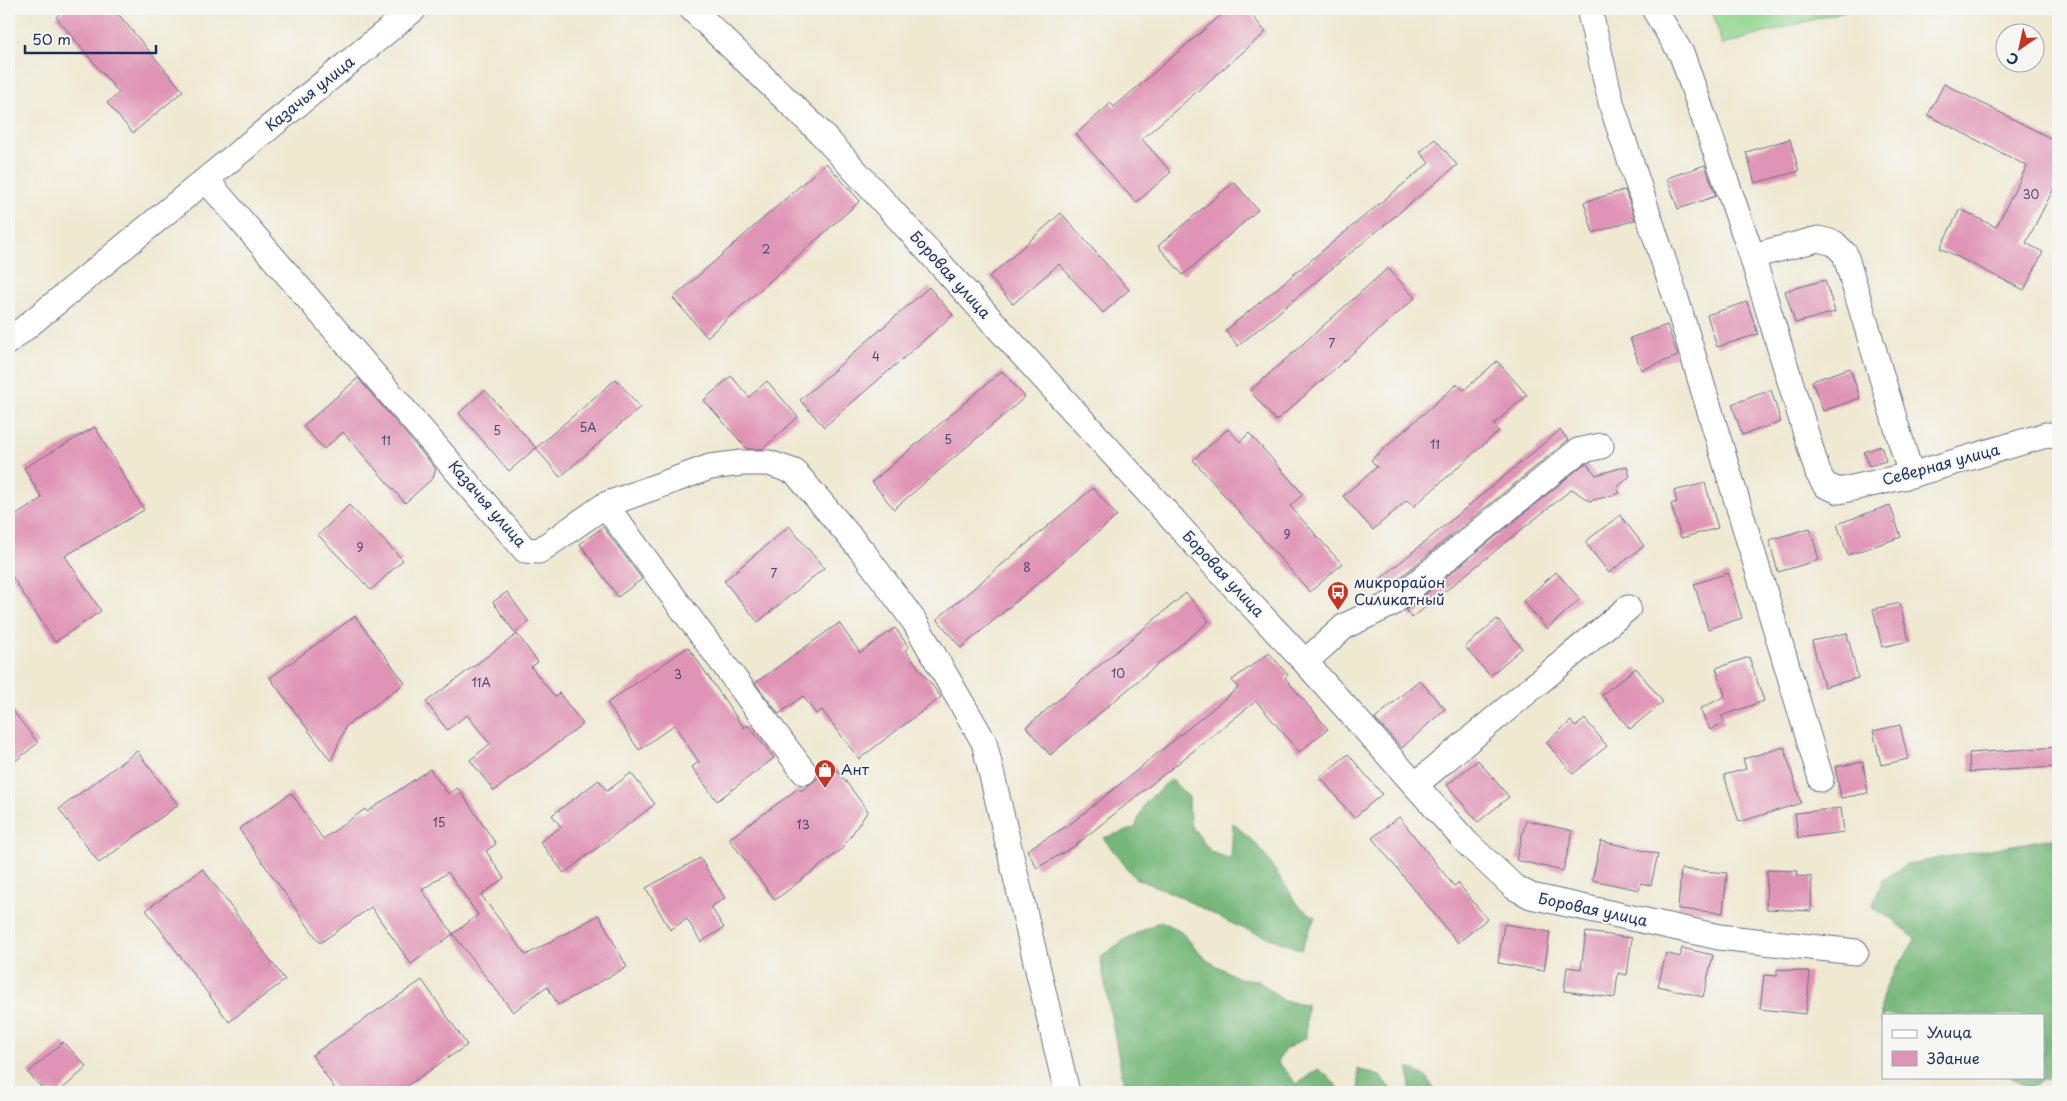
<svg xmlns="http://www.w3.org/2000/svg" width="2067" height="1101" viewBox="0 0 2067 1101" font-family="'Playpen Sans',sans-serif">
<rect width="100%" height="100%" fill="#f6f6f2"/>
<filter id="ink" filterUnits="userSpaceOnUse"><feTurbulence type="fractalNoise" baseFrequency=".02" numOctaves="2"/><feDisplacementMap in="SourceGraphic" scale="10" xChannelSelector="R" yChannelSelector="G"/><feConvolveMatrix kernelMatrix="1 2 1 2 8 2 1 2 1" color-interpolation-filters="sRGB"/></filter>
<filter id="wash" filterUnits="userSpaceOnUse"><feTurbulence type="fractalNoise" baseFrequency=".0096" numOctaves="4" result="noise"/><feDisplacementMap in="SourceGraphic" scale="20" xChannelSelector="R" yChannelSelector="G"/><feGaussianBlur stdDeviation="1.12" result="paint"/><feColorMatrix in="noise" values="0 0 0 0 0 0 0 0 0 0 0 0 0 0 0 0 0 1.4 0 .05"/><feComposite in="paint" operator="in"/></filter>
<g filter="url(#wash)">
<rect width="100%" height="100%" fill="#efe9d2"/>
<path fill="#94d78f" stroke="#588376" d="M 1712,9 L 1851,9 L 1722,45 Z"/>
<path fill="#77b87a" stroke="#49746c" d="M 1171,779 L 1189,797 L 1190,824 L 1211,852 L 1231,859 L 1233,823 L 1259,847 L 1300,907 L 1315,917 L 1301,950 L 1235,925 L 1172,893 L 1135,878 L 1103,838 L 1135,828 L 1145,803 Z
M 2058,837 L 2058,1074 L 2027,1088 L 2010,1077 L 2043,1077 L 2043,1015 L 1883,1015 L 1883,1027 C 1873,989 1898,971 1915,939 L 1895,921 L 1872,907 L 1883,880 L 1907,864 Z
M 1161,921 L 1181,932 L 1207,960 L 1238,978 L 1258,980 L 1284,1001 L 1307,1004 L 1306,1038 L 1284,1050 L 1278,1062 L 1297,1084 L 1318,1069 L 1331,1079 L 1342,1092 L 1125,1092 L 1100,957 L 1127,938 Z
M 1409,1067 L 1428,1078 L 1434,1091 L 1439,1092 L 1410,1092 Z
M 1358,1069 L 1380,1076 L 1393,1092 L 1359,1092 Z"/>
<g id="blocks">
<path fill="#e094b5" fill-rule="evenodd" d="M 66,9 L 114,9 L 183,91 L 133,133 L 107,103 L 119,93 L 56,17 Z
M 1228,9 L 1246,9 L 1266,32 L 1142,139 L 1171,172 L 1136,203 L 1076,134 L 1111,103 L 1114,107 Z
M 1944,84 L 2058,142 L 2058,180 L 2026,243 L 2043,252 L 2024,290 L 1940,248 L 1960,209 L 1996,227 L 2027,166 L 1928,115 Z
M 1435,139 L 1457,165 L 1238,346 L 1225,331 L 1429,163 L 1420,152 Z
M 1790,139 L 1799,171 L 1755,183 L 1746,152 Z
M 826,163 L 860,201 L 707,337 L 673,298 Z
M 1705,165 L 1716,196 L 1678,209 L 1667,178 Z
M 1234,182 L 1258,210 L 1183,275 L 1158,246 Z
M 1625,190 L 1635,220 L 1593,233 L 1584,202 Z
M 1061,213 L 1129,290 L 1103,313 L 1059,264 L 1013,304 L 989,277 Z
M 1388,268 L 1415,298 L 1276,421 L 1250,391 Z
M 1825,280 L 1835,312 L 1795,323 L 1785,291 Z
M 929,287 L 953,315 L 824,427 L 800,400 Z
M 1747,302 L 1758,334 L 1717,347 L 1707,315 Z
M 1667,325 L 1678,356 L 1641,370 L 1630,338 Z
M 1497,361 L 1527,395 L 1494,424 L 1499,431 L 1413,507 L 1407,500 L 1373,530 L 1343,496 L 1377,467 L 1371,460 L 1457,384 L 1464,390 Z
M 1850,368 L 1860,398 L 1823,411 L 1812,381 Z
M 1002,371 L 1025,397 L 894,509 L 872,482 Z
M 731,376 L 749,397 L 767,381 L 798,417 L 763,449 L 747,449 L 704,400 Z
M 358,378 L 436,469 L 433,478 L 405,503 L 343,432 L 324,449 L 303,426 Z
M 616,379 L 640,407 L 560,477 L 536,448 Z
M 485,390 L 536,448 L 509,471 L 459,413 Z
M 1771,390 L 1781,422 L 1742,435 L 1732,404 Z
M 95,427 L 144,510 L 65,556 L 101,611 L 55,642 L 9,572 L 9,520 L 42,498 L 24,468 Z
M 1228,429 L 1240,442 L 1249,433 L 1303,494 L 1290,506 L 1342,564 L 1310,592 L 1193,460 Z
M 1560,430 L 1568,440 L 1386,589 L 1379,580 Z
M 1881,446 L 1886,461 L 1869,466 L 1864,452 Z
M 1584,464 L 1587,464 L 1596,475 L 1627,466 L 1630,476 L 1617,488 L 1620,493 L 1602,498 L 1589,501 L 1572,489 L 1412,618 L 1406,610 Z
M 1705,483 L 1718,528 L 1681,538 L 1671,504 L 1677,502 L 1674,491 Z
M 1093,488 L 1117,516 L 961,648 L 937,619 Z
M 349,505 L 403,560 L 371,590 L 318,535 Z
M 1890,505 L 1901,537 L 1848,555 L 1837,524 Z
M 1620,515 L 1644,546 L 1609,573 L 1585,542 Z
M 789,526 L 824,568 L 758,622 L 724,581 Z
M 603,527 L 642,579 L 618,597 L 580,544 Z
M 1810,528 L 1819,560 L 1778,572 L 1769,540 Z
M 1556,572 L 1580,599 L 1547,629 L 1523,601 Z
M 1728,573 L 1742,618 L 1708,629 L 1694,584 Z
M 507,592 L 529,622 L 515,633 L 493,602 Z
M 1186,593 L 1209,621 L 1050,755 L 1026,727 Z
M 1900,603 L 1909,641 L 1882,647 L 1873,609 Z
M 355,616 L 405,683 L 346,726 L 331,761 L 270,678 Z
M 1497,619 L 1522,648 L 1490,676 L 1465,647 Z
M 839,623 L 860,653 L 895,628 L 909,647 L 905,650 L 941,697 L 859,759 L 822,710 L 816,714 L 803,696 L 779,714 L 755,683 Z
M 1847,633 L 1858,678 L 1824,687 L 1812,641 Z
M 517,634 L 538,662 L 531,667 L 555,697 L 559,693 L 583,724 L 494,791 L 470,760 L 490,744 L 467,715 L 447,730 L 426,702 Z
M 688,647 L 744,728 L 748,725 L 774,758 L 717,801 L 692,767 L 699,762 L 674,725 L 639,750 L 607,703 Z
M 1269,653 L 1288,675 L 1285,678 L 1328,729 L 1299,752 L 1256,701 L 1073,847 L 1037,868 L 1027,850 L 1072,823 L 1238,688 L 1232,680 Z
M 1749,657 L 1764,701 L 1721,716 L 1725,722 L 1710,730 L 1700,709 L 1725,696 L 1716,668 Z
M 1636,668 L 1663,702 L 1630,729 L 1602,695 Z
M 1419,680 L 1445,709 L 1402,748 L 1375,719 Z
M 9,706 L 38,743 L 9,766 Z
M 1585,719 L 1607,746 L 1573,774 L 1546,742 L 1571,721 L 1575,727 Z
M 1900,725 L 1908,759 L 1881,765 L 1873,731 Z
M 1784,747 L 1801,803 L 1739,822 L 1724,775 L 1746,769 L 1743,759 Z
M 2058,747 L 2058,767 L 1970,772 L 1969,753 Z
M 137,751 L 178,805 L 99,863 L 59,809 Z
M 1348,754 L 1382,794 L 1354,818 L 1320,777 Z
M 1478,760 L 1509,797 L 1478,822 L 1447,785 Z
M 1863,762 L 1868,793 L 1841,798 L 1835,767 Z
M 834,766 L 868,811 L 841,850 L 775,900 L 729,839 L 799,788 L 801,791 Z
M 430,769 L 448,794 L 458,788 L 496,844 L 486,851 L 504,878 L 481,895 L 526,955 L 599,915 L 627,967 L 558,1005 L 547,986 L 513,1012 L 453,934 L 411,964 L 371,907 L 320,943 L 239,829 L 291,793 L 323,839 L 365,809 L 367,812 ZM 448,872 L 478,915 L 453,934 L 422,890 Z
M 631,773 L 655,804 L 564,873 L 540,842 L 561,827 L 552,815 L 599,780 L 607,791 Z
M 1841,808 L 1844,832 L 1798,838 L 1795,813 Z
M 1399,817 L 1454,886 L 1458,883 L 1487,919 L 1458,943 L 1372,838 Z
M 1526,820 L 1573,831 L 1563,871 L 1516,860 Z
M 1601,841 L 1658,854 L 1651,885 L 1641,883 L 1639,890 L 1592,880 Z
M 700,858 L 725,898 L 711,907 L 724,928 L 701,942 L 687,919 L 670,930 L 646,888 Z
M 203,869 L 285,980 L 229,1022 L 146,910 Z
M 1681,869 L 1727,873 L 1723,913 L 1678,909 Z
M 1767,870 L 1798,871 L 1797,876 L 1812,877 L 1811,911 L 1766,909 Z
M 1504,924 L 1550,932 L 1544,971 L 1498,963 Z
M 1586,932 L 1632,938 L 1627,975 L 1618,973 L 1615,998 L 1564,991 L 1567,967 L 1581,969 Z
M 1682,948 L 1713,955 L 1703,997 L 1658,986 L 1666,953 L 1680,957 Z
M 1777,969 L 1810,972 L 1806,1014 L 1760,1009 L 1764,975 L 1777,976 Z
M 422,980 L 467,1045 L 398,1092 L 337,1092 L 312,1055 Z
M 63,1042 L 87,1067 L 59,1092 L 46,1092 L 28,1073 Z"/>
</g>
</g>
<g filter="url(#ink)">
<use href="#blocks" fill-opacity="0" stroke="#657087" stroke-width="1"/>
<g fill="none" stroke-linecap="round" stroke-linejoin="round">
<g stroke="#657087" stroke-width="27">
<path id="minor" d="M 692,9 L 820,132 L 1226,578 L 1305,662 L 1467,843 L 1514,887 L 1531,896 L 1719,937 L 1856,952
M 1589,9 L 1612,106 L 1673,289 L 1821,779
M 1654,9 L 1682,55 L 1752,256 L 1818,473 L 1825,485 L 1839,491 L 1911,475 L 2046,435 L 2058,436
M 207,181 L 525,550 L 539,551 L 605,505 L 804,772
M 1752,256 L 1818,239 L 1834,243 L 1845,254 L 1911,475
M 9,341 L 414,9
M 605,505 L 710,467 L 742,463 L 769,463 L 795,472 L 863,552 L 914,621 L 984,742 L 1067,1092
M 1305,662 L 1345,626 L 1391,604 L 1578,451 L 1601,446
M 1415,785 L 1628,608"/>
</g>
<use href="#minor" stroke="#fff" stroke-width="25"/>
</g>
</g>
<defs>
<g id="bus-pin" transform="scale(1.125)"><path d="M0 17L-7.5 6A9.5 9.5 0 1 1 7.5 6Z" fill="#c8321e" stroke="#f6f6f2"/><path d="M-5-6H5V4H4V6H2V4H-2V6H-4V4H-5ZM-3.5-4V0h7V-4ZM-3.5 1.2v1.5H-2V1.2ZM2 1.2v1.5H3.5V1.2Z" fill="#fff"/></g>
<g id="shop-pin" transform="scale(1.125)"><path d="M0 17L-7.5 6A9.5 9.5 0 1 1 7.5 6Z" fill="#c8321e" stroke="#f6f6f2"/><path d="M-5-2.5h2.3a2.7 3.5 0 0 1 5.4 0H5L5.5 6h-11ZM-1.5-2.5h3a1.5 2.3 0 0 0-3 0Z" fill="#fff"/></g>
</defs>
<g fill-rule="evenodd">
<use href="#bus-pin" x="1338" y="592"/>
<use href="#shop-pin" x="825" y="770"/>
</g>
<g text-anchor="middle" stroke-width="4" stroke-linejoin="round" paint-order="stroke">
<g font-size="12" fill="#4c4874">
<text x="2031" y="199">30</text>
<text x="766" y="254">2</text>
<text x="1332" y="348">7</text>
<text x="876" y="361">4</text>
<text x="588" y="432">5А</text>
<text x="497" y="435">5</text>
<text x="948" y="444">5</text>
<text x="386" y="445">11</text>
<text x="1435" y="449">11</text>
<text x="1287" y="539">9</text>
<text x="360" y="552">9</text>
<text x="1027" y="572">8</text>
<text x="774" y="578">7</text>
<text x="1118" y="678">10</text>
<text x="678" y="679">3</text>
<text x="481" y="687">11А</text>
<text x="439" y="827">15</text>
<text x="803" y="829">13</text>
</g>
<g font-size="15" fill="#1b2f5e" stroke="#f6f6f2">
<text transform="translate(310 94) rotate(-39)" y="5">Казачья улица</text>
<text transform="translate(950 275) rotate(48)" y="5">Боровая улица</text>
<text transform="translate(1941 465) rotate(-15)" y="5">Северная улица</text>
<text transform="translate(487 504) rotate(49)" y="5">Казачья улица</text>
<text transform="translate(1223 574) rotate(47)" y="5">Боровая улица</text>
<text transform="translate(1593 910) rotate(12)" y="5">Боровая улица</text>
</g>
<g font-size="15" fill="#1b2f5e" stroke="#f6f6f2" text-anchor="start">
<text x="1354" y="588">микрорайон<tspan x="1354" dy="17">Силикатный</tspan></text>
<text x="841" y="775">Ант</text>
</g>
</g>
<rect width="2067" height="1101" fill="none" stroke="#f6f6f2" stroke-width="30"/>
<rect x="1882" y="1014" width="162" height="65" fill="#f6f6f2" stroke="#9ea6b7"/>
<rect x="1892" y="1030" width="25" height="8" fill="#ffffff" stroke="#9ea6b7"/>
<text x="1927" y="1038" font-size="15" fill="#1b2f5e">Улица</text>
<rect x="1892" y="1051" width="25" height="15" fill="#e094b5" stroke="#9ea6b7"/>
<text x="1927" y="1064" font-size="15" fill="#1b2f5e">Здание</text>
<g transform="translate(2020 48) rotate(214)"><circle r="24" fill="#f6f6f2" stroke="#9ea6b7"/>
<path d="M0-4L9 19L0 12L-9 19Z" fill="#c8321e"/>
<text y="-8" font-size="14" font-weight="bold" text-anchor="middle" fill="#1b2f5e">С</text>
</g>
<path d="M25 45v8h131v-8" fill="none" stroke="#1b2f5e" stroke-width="2.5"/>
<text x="32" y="45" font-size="15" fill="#1b2f5e" stroke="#f6f6f2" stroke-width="4" paint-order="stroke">50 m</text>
</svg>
